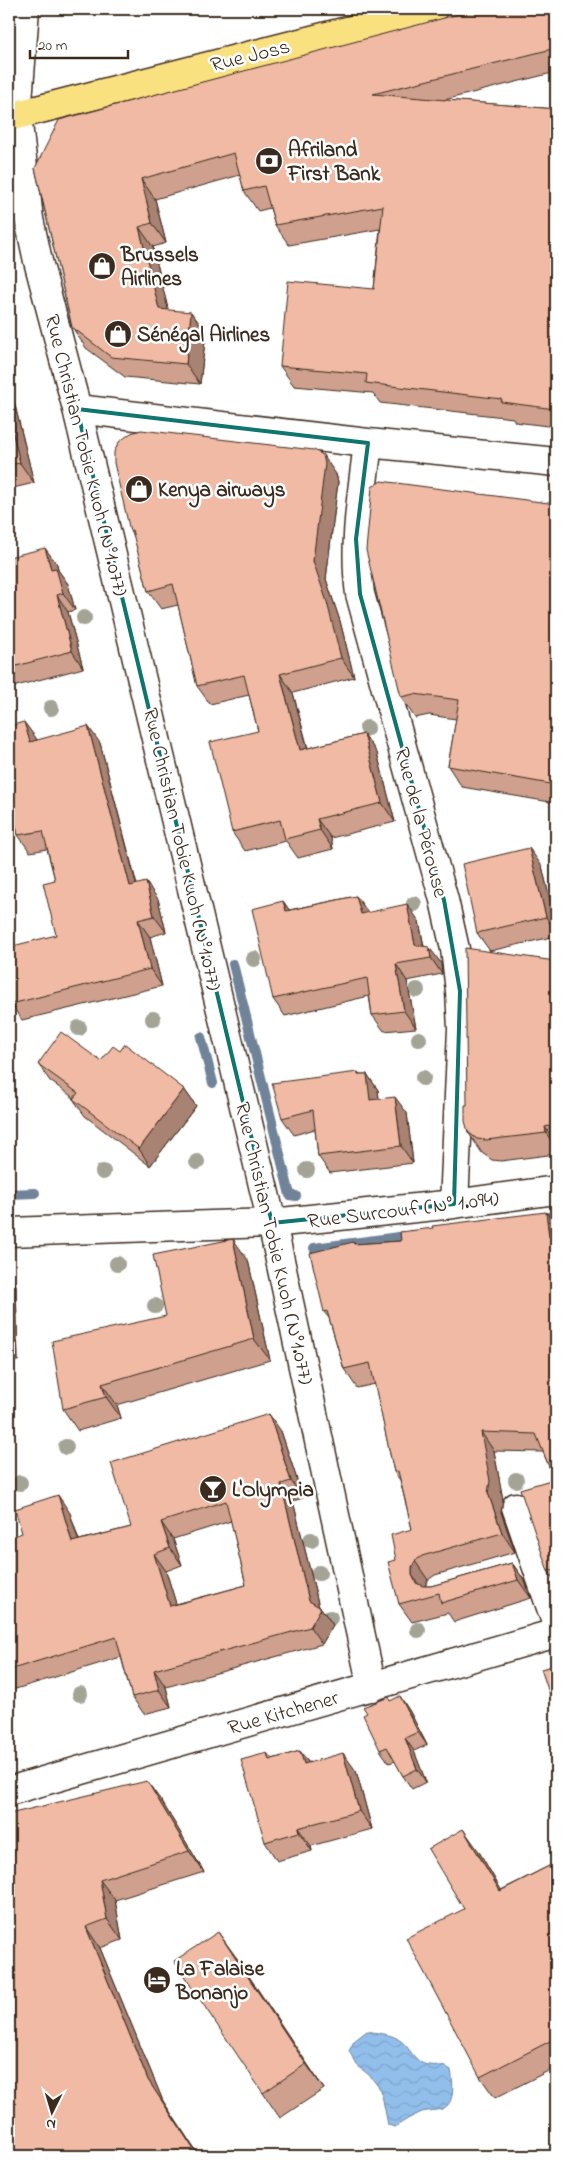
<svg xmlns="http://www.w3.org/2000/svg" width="565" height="2165" viewBox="0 0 565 2165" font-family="'Indie Flower',sans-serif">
<defs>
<pattern id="water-waves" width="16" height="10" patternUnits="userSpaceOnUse" patternTransform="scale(1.25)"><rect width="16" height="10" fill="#91beeb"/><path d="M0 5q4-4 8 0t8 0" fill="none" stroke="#7ea3c9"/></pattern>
</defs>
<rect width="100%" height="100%" fill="#fff"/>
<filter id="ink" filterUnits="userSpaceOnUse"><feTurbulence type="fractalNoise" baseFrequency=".02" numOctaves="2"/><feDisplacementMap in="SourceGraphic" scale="10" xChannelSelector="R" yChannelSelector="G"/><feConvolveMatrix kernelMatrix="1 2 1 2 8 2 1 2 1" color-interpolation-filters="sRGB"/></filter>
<g filter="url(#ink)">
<path fill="url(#water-waves)" stroke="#6f8399" d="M 367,2031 C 376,2033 391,2034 398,2039 C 409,2045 413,2060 424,2064 C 434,2067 442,2063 451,2070 C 453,2082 456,2104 442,2109 C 435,2111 428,2110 422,2112 C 412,2116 404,2121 395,2127 L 388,2125 L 381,2090 L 370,2076 L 357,2065 L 349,2051 L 354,2041 Z"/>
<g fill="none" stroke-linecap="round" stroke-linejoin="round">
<path stroke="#6f8399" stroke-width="10" d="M 233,964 L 290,1195 L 296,1196
M 201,1037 L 213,1083
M 9,1194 L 35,1193
M 537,1219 L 556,1216
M 314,1248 L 414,1235"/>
<g stroke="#3b2a1e" stroke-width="31">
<path id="minor" d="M 25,9 L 17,115 L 29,219 L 38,261 L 77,409 L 272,1223 L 372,1687
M 77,409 L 368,443 L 556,462
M 368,443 C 362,494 353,543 360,594 L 444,900 L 455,949 L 460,991 L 462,1029 L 454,1204
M 9,1232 L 272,1223 L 454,1204 L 556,1190
M 516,1507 L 556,1622
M 9,1791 L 556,1633"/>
</g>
<g stroke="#3b2a1e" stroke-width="31">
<path id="major" d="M 9,117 L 433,9"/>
</g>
<use href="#minor" stroke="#fff" stroke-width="28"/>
<use href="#major" stroke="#fae180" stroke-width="28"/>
</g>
<g fill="#a3a396">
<circle cx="84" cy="618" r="8"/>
<circle cx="51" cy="708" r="8"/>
<circle cx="367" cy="728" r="8"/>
<circle cx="414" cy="904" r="8"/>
<circle cx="254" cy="959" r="8"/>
<circle cx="417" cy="990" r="8"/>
<circle cx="153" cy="1019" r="8"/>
<circle cx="79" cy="1028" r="8"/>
<circle cx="419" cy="1039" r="8"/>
<circle cx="423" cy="1078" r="8"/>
<circle cx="197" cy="1162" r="8"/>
<circle cx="307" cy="1170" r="8"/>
<circle cx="103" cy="1172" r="8"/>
<circle cx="117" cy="1264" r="8"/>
<circle cx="155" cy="1306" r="8"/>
<circle cx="66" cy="1447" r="8"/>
<circle cx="516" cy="1480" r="8"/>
<circle cx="20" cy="1483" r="8"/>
<circle cx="311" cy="1540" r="8"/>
<circle cx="319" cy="1573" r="8"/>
<circle cx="330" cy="1618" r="8"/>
<circle cx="418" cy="1630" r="8"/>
<circle cx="80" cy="1694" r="8"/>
</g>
<path fill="#cea08d" stroke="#3b2a1e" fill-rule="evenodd" d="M 556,9 L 556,72 L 444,100 L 556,109 L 556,427 L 515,422 L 513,418 L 380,403 L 373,393 L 294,386 L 280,366 L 374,289 L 380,229 L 289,245 L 275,225 L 270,208 L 258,211 L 244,191 L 240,175 L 155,199 L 166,243 L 153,247 L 168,310 L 206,332 L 200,384 L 125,377 L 86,348 L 72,327 L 35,168 Z
M 9,381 L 34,483 L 9,489 Z
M 336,474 L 338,482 L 326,579 L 340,621 L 354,677 L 293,693 L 308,748 L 364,734 L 377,753 L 395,822 L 331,838 L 333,849 L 298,858 L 286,841 L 245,851 L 232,832 L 258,731 L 249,695 L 210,704 L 197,686 L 178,605 L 161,609 L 148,591 L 134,536 L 130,531 Z
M 556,504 L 556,803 L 462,787 L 448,766 L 456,719 L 429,715 L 415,718 L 401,697 Z
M 9,557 L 57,564 L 58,570 L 68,584 L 75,610 L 68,612 L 83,668 L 9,688 Z
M 9,726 L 36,738 L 36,740 L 100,743 L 137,885 L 158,899 L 166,932 L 150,937 L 162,986 L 22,1020 L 11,1004 L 56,935 L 55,880 L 47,849 L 30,852 L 18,835 L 16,827 L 9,829 Z
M 542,866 L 556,926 L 556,936 L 490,951 L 477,933 Z
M 356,896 L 368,913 L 419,921 L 424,946 L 441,963 L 442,974 L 407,981 L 416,1028 L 384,1031 L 372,1015 L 369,996 L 285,1016 L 273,999 L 283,901 L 289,910 Z
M 555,961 L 556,963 L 556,1154 L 501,1161 L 492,1160 L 482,1153 L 468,1132 L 467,1105 Z
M 120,1051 L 184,1089 L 196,1106 L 150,1166 L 85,1116 L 73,1099 L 74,1098 L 50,1081 L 38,1064 L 101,1061 Z
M 358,1072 L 360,1074 L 367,1074 L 378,1090 L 379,1099 L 407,1113 L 413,1163 L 330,1173 L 318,1156 L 315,1129 L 294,1135 L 282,1118 Z
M 556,1226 L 556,1583 L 548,1571 L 554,1479 L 543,1452 L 494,1451 L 503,1500 L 501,1512 L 515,1552 L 435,1575 L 428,1580 L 425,1586 L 431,1586 L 512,1563 L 525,1581 L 531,1598 L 454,1622 L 448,1613 L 412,1622 L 399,1604 L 396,1560 L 412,1529 L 400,1480 L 394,1472 L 375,1384 L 357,1388 L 344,1369 L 329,1318 L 324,1312 L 353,1242 L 355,1244 L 401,1241 Z
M 248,1260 L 270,1360 L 117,1405 L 121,1418 L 78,1431 L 63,1409 L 166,1316 Z
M 9,1275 L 16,1285 L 18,1361 L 9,1361 Z
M 281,1431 L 303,1498 L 293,1501 L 319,1607 L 321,1608 L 333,1625 L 322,1644 L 166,1687 L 171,1707 L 144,1714 L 132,1697 L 121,1657 L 9,1691 L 9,1629 L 10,1629 L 22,1533 L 70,1513 L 79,1540 L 131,1527 ZM 231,1521 L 246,1585 L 176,1604 L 166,1571 L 182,1565 L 173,1539 Z
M 391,1701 L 409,1710 L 427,1745 L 414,1751 L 426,1782 L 412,1789 L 403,1776 L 395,1761 L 389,1763 L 380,1750 Z
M 300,1751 L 308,1762 L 356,1771 L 372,1829 L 311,1846 L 312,1851 L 277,1861 L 265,1842 L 267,1753 L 272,1759 Z
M 162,1802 L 204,1872 L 115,1900 L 122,1940 L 100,1948 L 163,2101 L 199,2156 L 18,2156 L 9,1814 Z
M 478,1850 L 501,1890 L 549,1866 L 556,1876 L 556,2067 L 495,2098 L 480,2077 L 464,1909 Z
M 236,1957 L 324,2089 L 280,2118 L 263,2093 Z"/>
<path fill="#a88273" stroke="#3b2a1e" d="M 141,179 L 155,199 L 166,243 L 152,223 Z
M 139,227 L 153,247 L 173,329 L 159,309 Z
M 191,312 L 206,332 L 200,384 L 186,364 Z
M 9,381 L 34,483 L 20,463 L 9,418 Z
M 323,455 L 336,474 L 338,482 L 326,579 L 340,621 L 354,677 L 341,658 L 313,561 Z
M 45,548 L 57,564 L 58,570 L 68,584 L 75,610 L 63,593 L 51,569 Z
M 57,595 L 68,612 L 83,668 L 72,651 Z
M 280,674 L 293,693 L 313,769 L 300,750 Z
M 24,722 L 36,738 L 41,758 L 30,742 Z
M 88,726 L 100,743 L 141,903 L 130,886 Z
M 364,734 L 377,753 L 395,822 L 382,803 Z
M 317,819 L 331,838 L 333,849 L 320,830 Z
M 529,848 L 542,866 L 556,926 L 556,932 L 546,917 Z
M 146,882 L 158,899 L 166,932 L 154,916 Z
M 356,896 L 368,912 L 372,931 L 361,914 Z
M 283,901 L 295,918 L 286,911 Z
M 407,904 L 419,921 L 426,959 L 415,945 Z
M 138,920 L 150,937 L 162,986 L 150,969 Z
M 429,947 L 441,963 L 442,974 L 431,958 Z
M 396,964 L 407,981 L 416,1028 L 404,1011 Z
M 358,1072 L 368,1086 L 367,1074 L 378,1090 L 381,1116 L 370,1100 L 358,1074 Z
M 184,1089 L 196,1106 L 150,1166 L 139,1149 Z
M 395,1097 L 407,1113 L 413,1163 L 401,1146 Z
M 545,1127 L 556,1143 L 556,1148 L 546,1133 Z
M 546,1212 L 556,1226 L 556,1247 L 549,1237 Z
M 233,1239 L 248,1260 L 270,1360 L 254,1339 Z
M 9,1275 L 16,1285 L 18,1361 L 9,1347 Z
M 102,1384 L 117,1405 L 121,1418 L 106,1397 Z
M 269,1414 L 281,1431 L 303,1498 L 291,1481 Z
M 481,1432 L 494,1451 L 503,1500 L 501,1512 L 515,1552 L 502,1533 L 488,1493 Z
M 281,1484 L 293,1501 L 320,1611 L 321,1608 L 333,1625 L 322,1644 L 310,1627 L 309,1601 Z
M 58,1495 L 70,1513 L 84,1559 L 72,1542 Z
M 161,1522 L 173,1539 L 182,1565 L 170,1548 Z
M 154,1554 L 166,1571 L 182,1623 L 170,1606 Z
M 415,1561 L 428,1580 L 425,1586 L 425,1594 L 412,1575 L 412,1567 Z
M 512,1563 L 525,1581 L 531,1598 L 518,1580 Z
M 154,1670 L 166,1687 L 171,1707 L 159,1690 Z
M 400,1696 L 409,1710 L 427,1745 L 418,1732 Z
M 405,1738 L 414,1751 L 426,1782 L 417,1769 Z
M 300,1751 L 313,1769 L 304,1764 Z
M 343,1753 L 356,1771 L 372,1829 L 359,1811 Z
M 147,1781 L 162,1802 L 204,1872 L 189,1851 Z
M 298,1828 L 311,1846 L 312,1851 L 299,1832 Z
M 463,1829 L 478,1850 L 514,1912 L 500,1891 Z
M 549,1866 L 556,1876 L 556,1880 Z
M 100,1880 L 115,1900 L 122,1940 L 107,1919 Z
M 86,1927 L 100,1948 L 163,2101 L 199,2156 L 198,2156 L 148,2080 Z
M 218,1932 L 236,1957 L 324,2089 L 306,2064 Z"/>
<path fill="#f0baa4" stroke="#3b2a1e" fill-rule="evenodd" d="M 478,9 L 556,9 L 556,48 L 373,94 L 556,109 L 556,407 L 555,409 L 501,402 L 502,399 L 366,383 L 367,374 L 280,366 L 288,281 L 374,289 L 383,206 L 275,225 L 264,186 L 244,191 L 234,153 L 141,179 L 152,223 L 139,227 L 159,309 L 191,312 L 186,364 L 111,357 L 72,327 L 35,168 L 59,120 Z
M 9,418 L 20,463 L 9,465 Z
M 141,430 L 314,450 L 323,455 L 325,464 L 313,561 L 327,602 L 341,658 L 280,674 L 300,750 L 364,734 L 382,803 L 317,819 L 320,830 L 285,839 L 280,820 L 232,832 L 210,742 L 258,731 L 244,675 L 197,686 L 173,584 L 148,591 L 132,530 L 130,531 L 114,463 L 114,452 L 119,442 L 131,433 Z
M 381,481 L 556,504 L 556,785 L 448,766 L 459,700 L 414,694 L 401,697 L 366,550 L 372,487 Z
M 45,548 L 51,569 L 56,568 L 63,593 L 57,595 L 72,651 L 9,668 L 9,557 Z
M 24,722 L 30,742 L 88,726 L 130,886 L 146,882 L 154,916 L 138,920 L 150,969 L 11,1004 L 9,996 L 9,947 L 56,935 L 43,883 L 55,880 L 43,831 L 18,835 L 12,809 L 9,810 L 9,726 Z
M 529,848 L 546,917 L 477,933 L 462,864 Z
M 356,896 L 361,914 L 407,904 L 415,945 L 429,947 L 431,958 L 396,964 L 404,1011 L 372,1015 L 367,978 L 273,999 L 252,909 L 283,901 L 286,911 Z
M 465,948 L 555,961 L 556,967 L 556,1132 L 551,1132 L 549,1126 L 545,1127 L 546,1133 L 486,1140 L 477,1139 L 468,1132 L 465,1121 L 465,1105 L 467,1105 Z
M 61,1032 L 101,1061 L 113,1046 L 120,1051 L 125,1044 L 184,1089 L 139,1149 L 73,1099 L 78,1093 L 38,1064 Z
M 358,1072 L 358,1074 L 367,1074 L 370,1100 L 395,1097 L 401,1146 L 318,1156 L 313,1110 L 282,1118 L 272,1083 Z
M 546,1212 L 549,1237 L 556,1235 L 556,1569 L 548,1571 L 520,1489 L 554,1479 L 536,1434 L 481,1432 L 490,1481 L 488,1493 L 502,1533 L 422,1556 L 415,1561 L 412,1567 L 412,1575 L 416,1583 L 423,1586 L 431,1586 L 512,1563 L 518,1580 L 441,1603 L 439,1593 L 399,1604 L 388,1562 L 396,1560 L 391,1535 L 412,1529 L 398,1471 L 394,1472 L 370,1363 L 344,1369 L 327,1311 L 324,1312 L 310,1253 L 353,1242 L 354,1244 L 401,1241 L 400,1232 L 433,1228 L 432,1226 Z
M 233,1239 L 254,1339 L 102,1384 L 106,1397 L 63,1409 L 52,1341 L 166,1316 L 153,1255 Z
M 269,1414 L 291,1481 L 281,1484 L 309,1601 L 321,1608 L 310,1627 L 154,1670 L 159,1690 L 132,1697 L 116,1637 L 9,1670 L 9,1629 L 10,1629 L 9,1624 L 9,1538 L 22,1533 L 15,1509 L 58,1495 L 72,1542 L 131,1527 L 111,1463 ZM 226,1501 L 246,1585 L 170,1606 L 154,1554 L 170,1548 L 161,1522 Z
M 556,1665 L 556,1713 L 541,1669 Z
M 400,1696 L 418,1732 L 405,1738 L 417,1769 L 403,1776 L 387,1747 L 380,1750 L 363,1715 L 367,1713 L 363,1707 L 389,1697 L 390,1701 Z
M 300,1751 L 304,1764 L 343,1753 L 359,1811 L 298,1828 L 299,1832 L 265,1842 L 241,1760 L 267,1753 L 269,1760 Z
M 147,1781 L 189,1851 L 100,1880 L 107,1919 L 86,1927 L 148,2080 L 198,2156 L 18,2156 L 9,2138 L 9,1814 Z
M 463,1829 L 500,1891 L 549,1866 L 556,1880 L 556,2038 L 480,2077 L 406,1938 L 464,1909 L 428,1849 Z
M 218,1932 L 306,2064 L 263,2093 L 174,1961 Z"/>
</g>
<path fill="none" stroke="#0f766e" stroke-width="4" stroke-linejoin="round" d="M 77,409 L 368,443 L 356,539 L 360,594 L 444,900 L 460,991 L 454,1204 L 272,1223 Z"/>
<defs>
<g id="bank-disc" transform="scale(1.4375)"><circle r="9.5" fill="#3b2a1e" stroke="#fff"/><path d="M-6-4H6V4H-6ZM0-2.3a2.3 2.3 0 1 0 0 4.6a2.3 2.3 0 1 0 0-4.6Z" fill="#fff"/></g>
<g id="shop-disc" transform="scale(1.4375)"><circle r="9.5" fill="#3b2a1e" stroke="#fff"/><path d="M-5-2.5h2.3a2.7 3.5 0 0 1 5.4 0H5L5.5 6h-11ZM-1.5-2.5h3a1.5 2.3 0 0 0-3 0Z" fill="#fff"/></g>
<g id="bar-disc" transform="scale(1.4375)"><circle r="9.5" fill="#3b2a1e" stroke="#fff"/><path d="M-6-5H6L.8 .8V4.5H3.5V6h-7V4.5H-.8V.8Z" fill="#fff"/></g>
<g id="hotel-disc" transform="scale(1.4375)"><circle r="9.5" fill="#3b2a1e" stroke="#fff"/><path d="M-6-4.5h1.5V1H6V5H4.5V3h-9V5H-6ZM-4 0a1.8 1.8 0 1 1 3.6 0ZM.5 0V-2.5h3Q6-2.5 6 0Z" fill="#fff"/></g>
</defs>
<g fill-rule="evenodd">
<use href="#bank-disc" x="269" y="161"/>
<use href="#shop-disc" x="102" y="266"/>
<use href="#shop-disc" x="118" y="334"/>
<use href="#shop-disc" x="139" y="489"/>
<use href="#bar-disc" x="213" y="1489"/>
<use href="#hotel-disc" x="157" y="1980"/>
</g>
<g text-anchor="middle" stroke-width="5" stroke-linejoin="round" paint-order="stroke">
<g font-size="21" fill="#3b2a1e" stroke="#fff">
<text transform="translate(250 55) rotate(-14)" y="7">Rue Joss</text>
<text transform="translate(87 455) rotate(76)" y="7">Rue Christian Tobie Kuoh (N°1.077)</text>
<text transform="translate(422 822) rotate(75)" y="7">Rue de la Pérouse</text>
<text transform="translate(183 849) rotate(77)" y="7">Rue Christian Tobie Kuoh (N°1.077)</text>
<text transform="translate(403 1209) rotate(-7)" y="7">Rue Surcouf (N° 1.094)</text>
<text transform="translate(275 1243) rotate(77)" y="7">Rue Christian Tobie Kuoh (N°1.077)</text>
<text transform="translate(283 1712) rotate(-16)" y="7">Rue Kitchener</text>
</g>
<g font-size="21" font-weight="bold" fill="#3b2a1e" stroke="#fff" text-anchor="start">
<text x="288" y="156">Afriland<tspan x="288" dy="24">First Bank</tspan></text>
<text x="121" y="261">Brussels<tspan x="121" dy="24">Airlines</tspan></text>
<text x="137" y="341">Sénégal Airlines</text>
<text x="158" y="496">Kenya airways</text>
<text x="232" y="1496">L'Olympia</text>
<text x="176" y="1975">La Falaise<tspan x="176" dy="24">Bonanjo</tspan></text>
</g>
</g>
<rect width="565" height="2165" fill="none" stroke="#fff" stroke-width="30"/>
<rect x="15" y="15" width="535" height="2135" fill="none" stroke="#3b2a1e" stroke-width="2" filter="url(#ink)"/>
<g transform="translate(52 2112) rotate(185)" stroke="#ffffff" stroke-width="4" paint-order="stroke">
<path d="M0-4L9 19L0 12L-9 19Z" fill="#3b2a1e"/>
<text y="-8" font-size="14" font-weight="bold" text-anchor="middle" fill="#3b2a1e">N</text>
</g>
<path d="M30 50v8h98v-8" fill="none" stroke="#3b2a1e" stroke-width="2.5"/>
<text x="38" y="50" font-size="15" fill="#3b2a1e" stroke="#ffffff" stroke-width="4" paint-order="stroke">20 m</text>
</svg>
